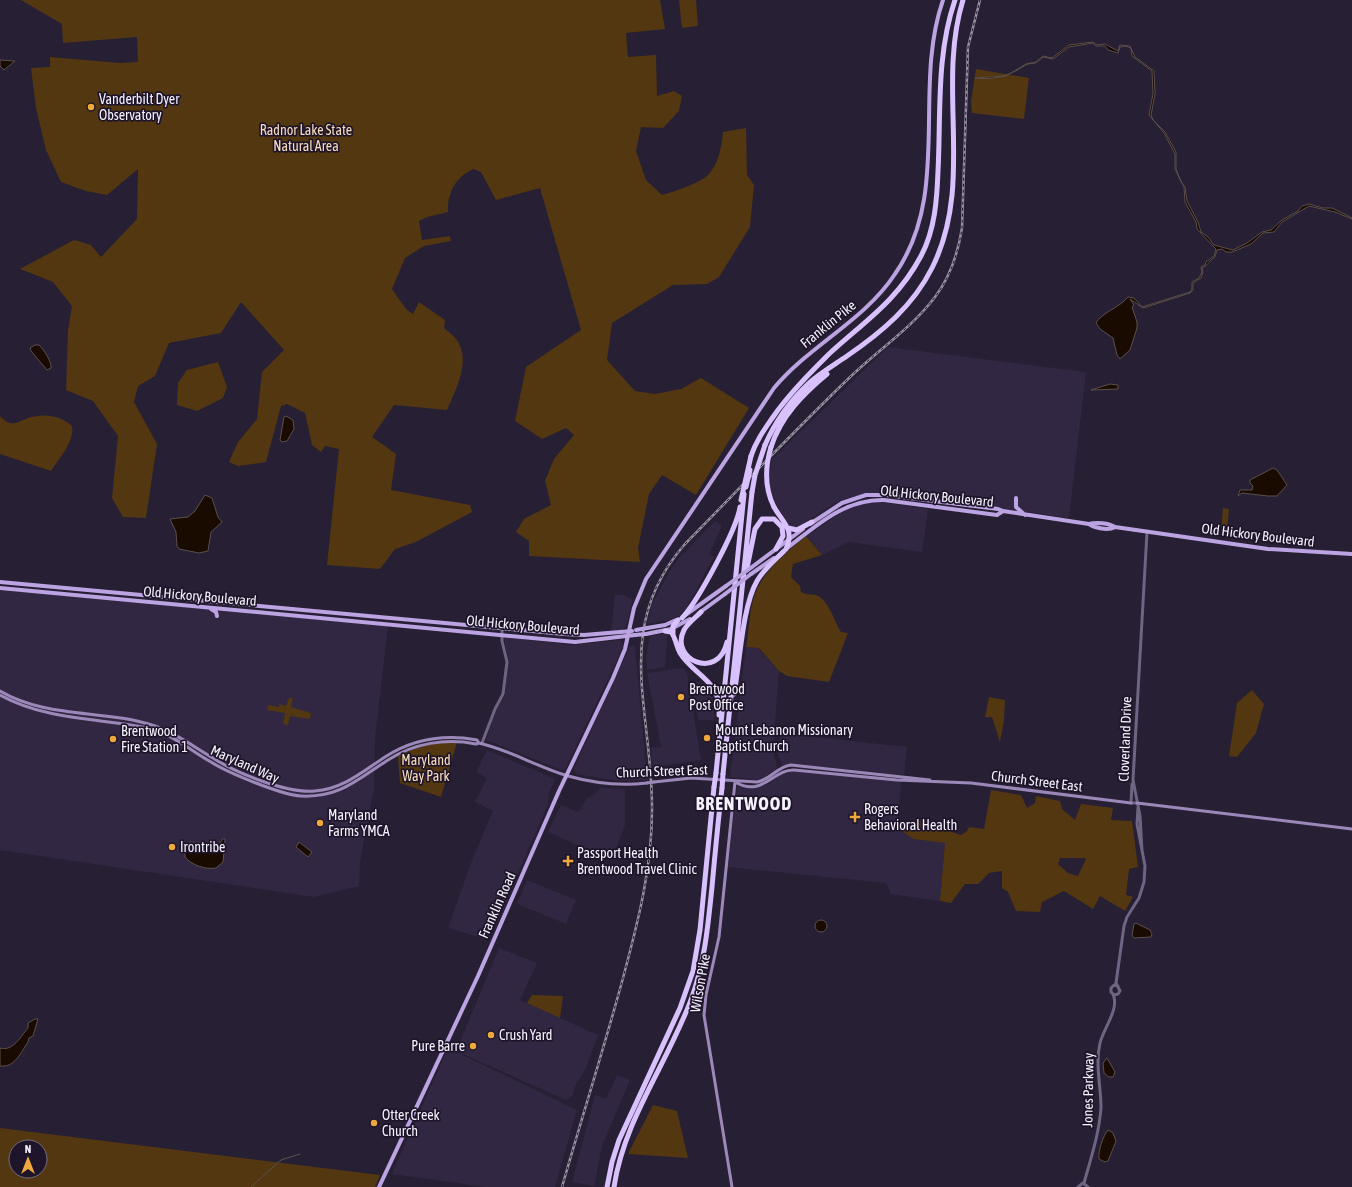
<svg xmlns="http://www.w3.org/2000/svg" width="1352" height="1187" viewBox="0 0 1352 1187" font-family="'Asap Condensed',sans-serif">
<rect width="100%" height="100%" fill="#271f34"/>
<path fill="#322742" d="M 888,347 L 1086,372 L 1069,518 L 879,493 L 847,498 L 837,502 L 798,527 L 794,529 L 790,526 L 776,504 L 771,492 L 769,478 L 772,459 Z
M 880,502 L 928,509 L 922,552 L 849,542 L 822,555 L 807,536 L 846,509 L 866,503 Z
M 715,521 L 722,526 L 709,554 L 714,557 L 687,607 L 680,615 L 669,620 L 647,624 L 652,604 L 669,572 L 679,558 Z
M 0,590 L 388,626 L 375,738 L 374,789 L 360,862 L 359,886 L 314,897 L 0,850 Z
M 615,595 L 624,595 L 633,600 L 626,627 L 622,630 L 611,631 Z
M 668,633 L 665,667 L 647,670 L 646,656 L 650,636 Z
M 504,637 L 572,645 L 620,640 L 622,642 L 623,645 L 617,660 L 565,770 L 562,770 L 486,740 L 493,715 L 505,696 L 508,664 Z
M 630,646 L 635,646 L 647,780 L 618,781 L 576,774 L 574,768 Z
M 746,647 L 758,648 L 779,671 L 773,748 L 777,768 L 765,777 L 757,780 L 730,777 Z
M 681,668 L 685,670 L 687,673 L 701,760 L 660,766 L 661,777 L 654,778 L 651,748 L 661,747 L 647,673 Z
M 692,682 L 701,682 L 708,689 L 714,703 L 714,720 L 698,720 Z
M 780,733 L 907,747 L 904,775 L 796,764 L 782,765 L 778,754 Z
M 487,750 L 555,779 L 549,793 L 548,804 L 537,830 L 501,913 L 486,939 L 448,928 L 472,860 L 493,811 L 475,802 L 487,778 L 476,772 Z
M 792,771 L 901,781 L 899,812 L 894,826 L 913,839 L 945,843 L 940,901 L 891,894 L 886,883 L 728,867 L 737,786 L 761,787 L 770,783 L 783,773 Z
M 600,788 L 625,789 L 625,825 L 613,857 L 577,845 L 548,832 L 561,805 L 578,812 L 587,798 L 594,795 Z
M 527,880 L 576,900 L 566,924 L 517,904 Z
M 499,948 L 537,963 L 520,1000 L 598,1035 L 586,1068 L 575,1086 L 573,1095 L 566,1100 L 456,1051 Z
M 448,1048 L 577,1110 L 555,1187 L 486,1187 L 392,1174 Z
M 617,1075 L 630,1080 L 602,1146 L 594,1186 L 572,1182 L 595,1095 L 606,1099 Z"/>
<path fill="#523710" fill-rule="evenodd" d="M 21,0 L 660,0 L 665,29 L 626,33 L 628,57 L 656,55 L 657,96 L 674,91 L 682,96 L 679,111 L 663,128 L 641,127 L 636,151 L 646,180 L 662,195 C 673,192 700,183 708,175 C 718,165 722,146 723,132 L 746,128 L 747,175 L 754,185 L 750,227 L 719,277 L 707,284 L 673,285 L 612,323 L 607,360 L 635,391 L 655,394 L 681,389 L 701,378 L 749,408 L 696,495 L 662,475 L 649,494 L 638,548 L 640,562 L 529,556 L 529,541 L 516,532 L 524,519 L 551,505 L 545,481 L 554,459 L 574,435 L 566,428 L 542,439 L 515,421 L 526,367 L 581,330 L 540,188 L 496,200 L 481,172 L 474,169 C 456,176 447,193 448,212 L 427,217 L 419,221 L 422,240 L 450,236 L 451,241 L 424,246 L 405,258 L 392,289 L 406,309 L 413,314 L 419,302 L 445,320 L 444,328 C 448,331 453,335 456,339 C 472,360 456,389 447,410 L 394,405 L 372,437 L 396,454 L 391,490 L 470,505 L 472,512 L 416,542 L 395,549 L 380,569 L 327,565 L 339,449 L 325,446 L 321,452 L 312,445 L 305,413 L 287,404 L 281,406 L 266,462 L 238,466 L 229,462 L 238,442 L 257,419 L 262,372 L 284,350 L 241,302 L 221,333 L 169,343 L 155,376 L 138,386 L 134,402 L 157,444 L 146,518 L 123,517 L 112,498 L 118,436 L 93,401 L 66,390 L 68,330 L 72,306 L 53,282 L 20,269 L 74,240 L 91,245 L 101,257 L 137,219 L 138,169 L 107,195 L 86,191 L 61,182 L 46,150 L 36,108 L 31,68 L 50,67 L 50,57 L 120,63 L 138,62 L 137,37 L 63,43 L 62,24 Z
M 679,0 L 696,0 L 698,26 L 682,28 Z
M 976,69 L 1029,78 L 1024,119 L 972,113 L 971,101 Z
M 218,362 L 227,387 L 223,398 L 197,411 L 177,405 L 178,383 L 187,370 Z
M 0,416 C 2,418 5,421 7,422 C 14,426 22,420 28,418 C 44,413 60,415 72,426 C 75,441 59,459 51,471 L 0,454 Z
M 1223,508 L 1229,509 L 1227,531 L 1221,531 Z
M 806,536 L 822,555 L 793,564 L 791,577 L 800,586 L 801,592 C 806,595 811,594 816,595 C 829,600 834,621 841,632 L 848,633 L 829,682 L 787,676 L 779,671 L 759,648 L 746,647 C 749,632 749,615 753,600 C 761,572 785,554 806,536 Z
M 1252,690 L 1264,704 L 1256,733 L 1237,757 L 1229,756 L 1237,703 Z
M 989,697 L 1005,700 L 1004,720 L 1000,742 L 992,717 L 985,717 Z
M 289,698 L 293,698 L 291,707 L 311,713 L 310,719 L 290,716 L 288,725 L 283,724 L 285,713 L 267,710 L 268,705 L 279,707 L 279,704 L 286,706 Z
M 457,742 L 441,797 L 400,783 L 398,756 C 418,746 435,743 457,742 Z
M 991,790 L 1021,795 L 1027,808 L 1035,803 L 1036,796 L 1060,801 L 1062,809 L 1075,820 L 1081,804 L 1113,808 L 1111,820 L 1132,821 L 1138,867 L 1129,869 L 1126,895 L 1133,897 L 1125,911 L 1100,896 L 1093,909 L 1064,891 L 1042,902 L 1040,912 L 1016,911 L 1008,892 L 1002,888 L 1002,871 L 989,873 L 978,884 L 965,884 L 951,903 L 940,901 L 945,843 L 913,839 L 902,831 L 909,826 L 913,821 C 933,817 943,831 961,835 L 967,831 L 969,827 L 984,829 ZM 1060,858 L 1085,858 L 1086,859 L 1078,876 L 1068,873 L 1058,864 Z
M 532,995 L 563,996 L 560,1018 L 527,1003 Z
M 653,1105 L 677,1111 L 688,1158 L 628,1154 Z
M 0,1128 L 380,1175 L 375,1187 L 0,1187 ZM 16,1147 L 40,1147 L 40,1171 L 16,1171 Z"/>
<path fill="#190b00" stroke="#5b504c" d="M 1093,42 L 1097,45 L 1105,44 L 1118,51 L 1120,45 L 1130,46 L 1135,57 L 1154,71 L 1155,94 L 1151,115 L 1153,120 L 1165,132 L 1176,152 L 1176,169 L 1181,182 L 1185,187 L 1187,201 L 1198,222 L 1201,232 L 1208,237 L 1214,245 L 1233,250 L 1247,243 L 1262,232 L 1271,230 L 1282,220 L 1298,211 L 1302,206 L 1309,204 L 1323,208 L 1332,208 L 1352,218 L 1352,219 L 1335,212 L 1309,206 L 1282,222 L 1274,232 L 1263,233 L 1251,244 L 1232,252 L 1226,252 L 1222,249 L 1217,250 L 1215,257 C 1209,260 1208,266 1202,268 L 1203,272 L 1201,278 L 1193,283 L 1193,290 L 1190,293 L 1143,308 L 1130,299 L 1134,305 L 1132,307 L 1137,322 L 1137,328 L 1130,350 L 1120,359 L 1117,355 L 1113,338 L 1100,329 L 1096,323 C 1101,313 1119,308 1128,297 L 1134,298 L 1142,307 L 1190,292 L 1192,289 L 1192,282 L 1199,278 L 1202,272 L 1201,267 L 1205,265 L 1206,262 L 1214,256 L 1216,249 L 1197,229 L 1196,222 L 1185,202 L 1184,187 L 1175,169 L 1175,154 L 1164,133 L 1149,115 L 1153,94 L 1152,71 L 1132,56 L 1131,48 L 1125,46 L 1120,47 L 1118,53 L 1108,50 L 1105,46 L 1096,46 L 1093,43 L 1069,47 L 1053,59 L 1043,57 C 1040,59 1038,62 1035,63 C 1032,64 1029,63 1026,65 C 1008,76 997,80 975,78 L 1006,76 L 1026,64 L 1036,62 L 1043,56 L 1052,58 L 1069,45 Z
M 0,60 L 15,61 L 4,70 L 0,66 Z
M 35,345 L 39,345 C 44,350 52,362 51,368 L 47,370 L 31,351 L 30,348 Z
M 1110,384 L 1118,385 L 1118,389 L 1091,390 Z
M 286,416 L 293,420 L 294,429 L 287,441 L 282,442 L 280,440 L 284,417 Z
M 1273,468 L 1277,470 L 1287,485 L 1277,496 L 1268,496 L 1242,493 L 1238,496 L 1240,490 L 1252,490 L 1253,486 L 1250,483 L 1250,480 Z
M 205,495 L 212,498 L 218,517 L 222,522 L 211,532 L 208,551 L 199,553 L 179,549 L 177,546 L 176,532 L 170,519 L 188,517 L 195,511 Z
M 222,839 L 225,839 L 223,862 L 216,868 C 206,870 191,865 185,857 L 185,846 L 190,842 L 220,844 Z
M 299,842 L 312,852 L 308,857 L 296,847 Z
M815 926a6 6 0 1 1 12 0a6 6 0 1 1-12 0Z
M 1136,923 L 1150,930 L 1152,934 L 1151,937 L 1134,938 L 1132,935 L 1134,924 Z
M 35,1019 L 38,1019 L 33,1036 L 29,1038 L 28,1042 C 21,1052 15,1068 0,1066 L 0,1048 C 13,1052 21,1036 28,1028 L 28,1023 Z
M 1107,1058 L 1115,1072 L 1113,1077 L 1109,1077 L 1104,1073 L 1103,1063 Z
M 1108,1130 L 1113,1133 L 1116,1141 L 1108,1161 L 1105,1162 L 1099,1159 C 1098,1151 1103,1136 1108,1130 Z"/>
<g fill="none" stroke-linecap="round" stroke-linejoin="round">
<path stroke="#5b504c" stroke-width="1" d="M 251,1187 L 281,1160 L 300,1154"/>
<path stroke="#6f6482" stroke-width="3" d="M 482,743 L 495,709 L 503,694 L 507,662 L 502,641 L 502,629
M 1132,784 L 1131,803 L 1137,803
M 1142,851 L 1140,816 L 1133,780 L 1147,532
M 1118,986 L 1114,985 L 1111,988 L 1111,992 L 1114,995 L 1118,994 L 1120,991 L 1116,983 L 1124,926 L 1127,917 L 1139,898 L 1144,882 L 1145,866 L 1137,824 L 1138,808
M 1084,1183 C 1091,1158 1099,1134 1101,1108 C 1101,1087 1095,1064 1100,1043 C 1103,1029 1120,1009 1113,994
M 1078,1187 L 1083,1183 L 1088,1187"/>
<path stroke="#9b88b8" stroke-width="3" d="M 0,691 C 48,719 104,709 155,726 C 176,733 194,747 213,758 C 236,773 288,794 315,791 C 343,789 362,772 385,757 C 413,739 444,734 477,740 L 479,743 C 510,750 537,767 568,776 C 593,783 621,786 647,783
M 0,695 C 47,721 102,718 153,729 C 175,736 191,751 211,762 C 228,773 282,795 301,796 C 340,798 358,779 388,760 C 414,743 446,738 476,744 L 479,743
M 654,782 L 691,778 L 757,782 C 770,780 778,766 791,765 L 930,780
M 735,782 C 763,798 773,769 794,770 L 897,780 L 971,783 L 1131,803
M 1137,803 L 1352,829
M 732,1187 L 704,1015 L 706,995 L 719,937 L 735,782"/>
<path stroke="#bca4e2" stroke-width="4" d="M 1016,498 L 1016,507 L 1025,515
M 810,524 L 842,503 L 866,495 L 886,495 L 998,509 L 1003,511 L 1089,524 C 1096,522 1109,523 1115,527
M 1089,524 C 1095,528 1108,531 1115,527 L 1268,549 L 1352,554
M 786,549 C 816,526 844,499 884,500 L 997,515 L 1003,511
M 752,567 L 803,529
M 751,574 L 774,558
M 0,582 L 564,634 L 584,635 L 632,631
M 0,588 L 575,642 L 635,635
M 211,609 L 216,612 L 217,616
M 699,613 L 725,594
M 684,616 L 726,586
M 647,628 L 665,625 L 676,620
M 646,634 L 671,629 L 690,619
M 379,1187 L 478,976 L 559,791 L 613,678 L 625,649 L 634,608 L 646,579 L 774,388 C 810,345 864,321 895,274 C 952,192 912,89 943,0"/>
<path stroke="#d8c1fd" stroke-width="5" d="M 765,445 C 775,422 790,401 808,384 C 820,373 834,365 847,356 C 882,332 913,306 932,268 C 975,183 936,87 963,0
M 771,447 C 781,416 803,394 827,374
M 751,456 C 756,441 764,430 773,417 C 789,394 809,374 829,354 C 865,321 897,301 921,256 C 935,230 937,199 938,171 C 941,114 936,55 955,0
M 774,507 C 783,523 795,529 786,549
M 788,528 L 797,530 L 812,522
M 747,568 L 755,529 L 762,519 L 774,519 L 782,527 L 783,536 L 776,549
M 701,612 C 695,618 688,623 684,630 C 669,659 718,682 727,642
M 682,618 C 698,601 737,529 740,507
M 665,631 L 671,632 C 676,638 676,646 680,653 C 694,676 722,680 719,715
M 673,635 L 673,626 L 678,620
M 734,694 C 740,663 742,607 757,581 C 764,569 774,561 784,551
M 716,773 L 744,494
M 723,774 L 752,492
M 607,1187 L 612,1162 L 619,1140 L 680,1008 L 693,971 L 700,930 L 714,787
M 614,1187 C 624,1119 669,1061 692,997 C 705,961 708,925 712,887 C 715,854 718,821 722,788"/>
<g stroke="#9791a1" stroke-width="2.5">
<path id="rail" d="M 562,1187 C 582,1117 604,1048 623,978 C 638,922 652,868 652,810 C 653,711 611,628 685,544 C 739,489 792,433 847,380 C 875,352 911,329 935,297 C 951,276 958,253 962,228 L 968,47 L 980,0"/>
</g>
<use href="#rail" stroke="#1e152a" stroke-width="1" stroke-dasharray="3" stroke-linecap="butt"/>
<path stroke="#9b88b8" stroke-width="3" d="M 647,783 L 654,782"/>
<path stroke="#bca4e2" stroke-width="4" d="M 726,586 L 752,567
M 725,594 L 751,574
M 636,630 L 647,628
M 635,635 L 646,634"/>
<path stroke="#d8c1fd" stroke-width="5" d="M 771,447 C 765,467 764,487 774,507
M 746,487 L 750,470
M 752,492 L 755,475 L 765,445
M 741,500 L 751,456
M 714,787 L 716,773
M 722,788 L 723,774"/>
</g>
<g fill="#eea83c" stroke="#1e152a" stroke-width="1.5">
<circle cx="91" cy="107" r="4"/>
<circle cx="681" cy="697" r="4"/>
<circle cx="707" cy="738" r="4"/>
<circle cx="113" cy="739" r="4"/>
<path d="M853 811h4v4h4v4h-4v4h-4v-4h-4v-4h4z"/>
<circle cx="320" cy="823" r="4"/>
<circle cx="172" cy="847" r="4"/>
<path d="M566 855h4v4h4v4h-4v4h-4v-4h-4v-4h4z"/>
<circle cx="491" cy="1035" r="4"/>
<circle cx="473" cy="1046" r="4"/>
<circle cx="374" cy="1123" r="4"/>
</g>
<g text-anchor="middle" stroke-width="3.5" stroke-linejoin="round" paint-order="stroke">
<g font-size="14" fill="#f5f1fd" stroke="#1e152a" text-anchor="start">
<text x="99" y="104">Vanderbilt Dyer<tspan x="99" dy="16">Observatory</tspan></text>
<text x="689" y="694">Brentwood<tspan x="689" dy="16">Post Office</tspan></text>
<text x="715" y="735">Mount Lebanon Missionary<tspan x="715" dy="16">Baptist Church</tspan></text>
<text x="121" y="736">Brentwood<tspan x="121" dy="16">Fire Station 1</tspan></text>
<text x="864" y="814">Rogers<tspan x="864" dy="16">Behavioral Health</tspan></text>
<text x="328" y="820">Maryland<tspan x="328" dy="16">Farms YMCA</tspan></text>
<text x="180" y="852">Irontribe</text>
<text x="577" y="858">Passport Health<tspan x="577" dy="16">Brentwood Travel Clinic</tspan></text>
<text x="499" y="1040">Crush Yard</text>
<text x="465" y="1051" text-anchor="end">Pure Barre</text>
<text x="382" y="1120">Otter Creek<tspan x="382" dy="16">Church</tspan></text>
</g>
<g font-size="14" fill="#f8ddbb" stroke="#1e152a">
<text x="306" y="135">Radnor Lake State<tspan x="306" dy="16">Natural Area</tspan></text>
<text x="426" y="765">Maryland<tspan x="426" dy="16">Way Park</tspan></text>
</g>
<g font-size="14" fill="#f5f1fd" stroke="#1e152a">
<text transform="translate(828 324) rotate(-39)" y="5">Franklin Pike</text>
<text transform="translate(937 496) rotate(6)" y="5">Old Hickory Boulevard</text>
<text transform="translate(1258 535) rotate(7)" y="5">Old Hickory Boulevard</text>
<text transform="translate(200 596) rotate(5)" y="5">Old Hickory Boulevard</text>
<text transform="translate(523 625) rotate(5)" y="5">Old Hickory Boulevard</text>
<text transform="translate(1125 739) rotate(-88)" y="5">Cloverland Drive</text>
<text transform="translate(245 764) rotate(24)" y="5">Maryland Way</text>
<text transform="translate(662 771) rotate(-2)" y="5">Church Street East</text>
<text transform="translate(1037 781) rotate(7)" y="5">Church Street East</text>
<text transform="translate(497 905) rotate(-66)" y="5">Franklin Road</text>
<text transform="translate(700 983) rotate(-80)" y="5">Wilson Pike</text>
<text transform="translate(1088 1090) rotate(-89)" y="5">Jones Parkway</text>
</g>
<g font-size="18" font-weight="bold" letter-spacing="1" fill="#f5f1fd" stroke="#1e152a">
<text x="744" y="810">BRENTWOOD</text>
</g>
</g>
<g transform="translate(28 1159)"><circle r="19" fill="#1e152a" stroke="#746d7e"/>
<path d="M0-3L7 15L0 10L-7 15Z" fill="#eea83c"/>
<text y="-6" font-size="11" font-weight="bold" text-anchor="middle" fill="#f5f1fd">N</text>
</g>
</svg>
